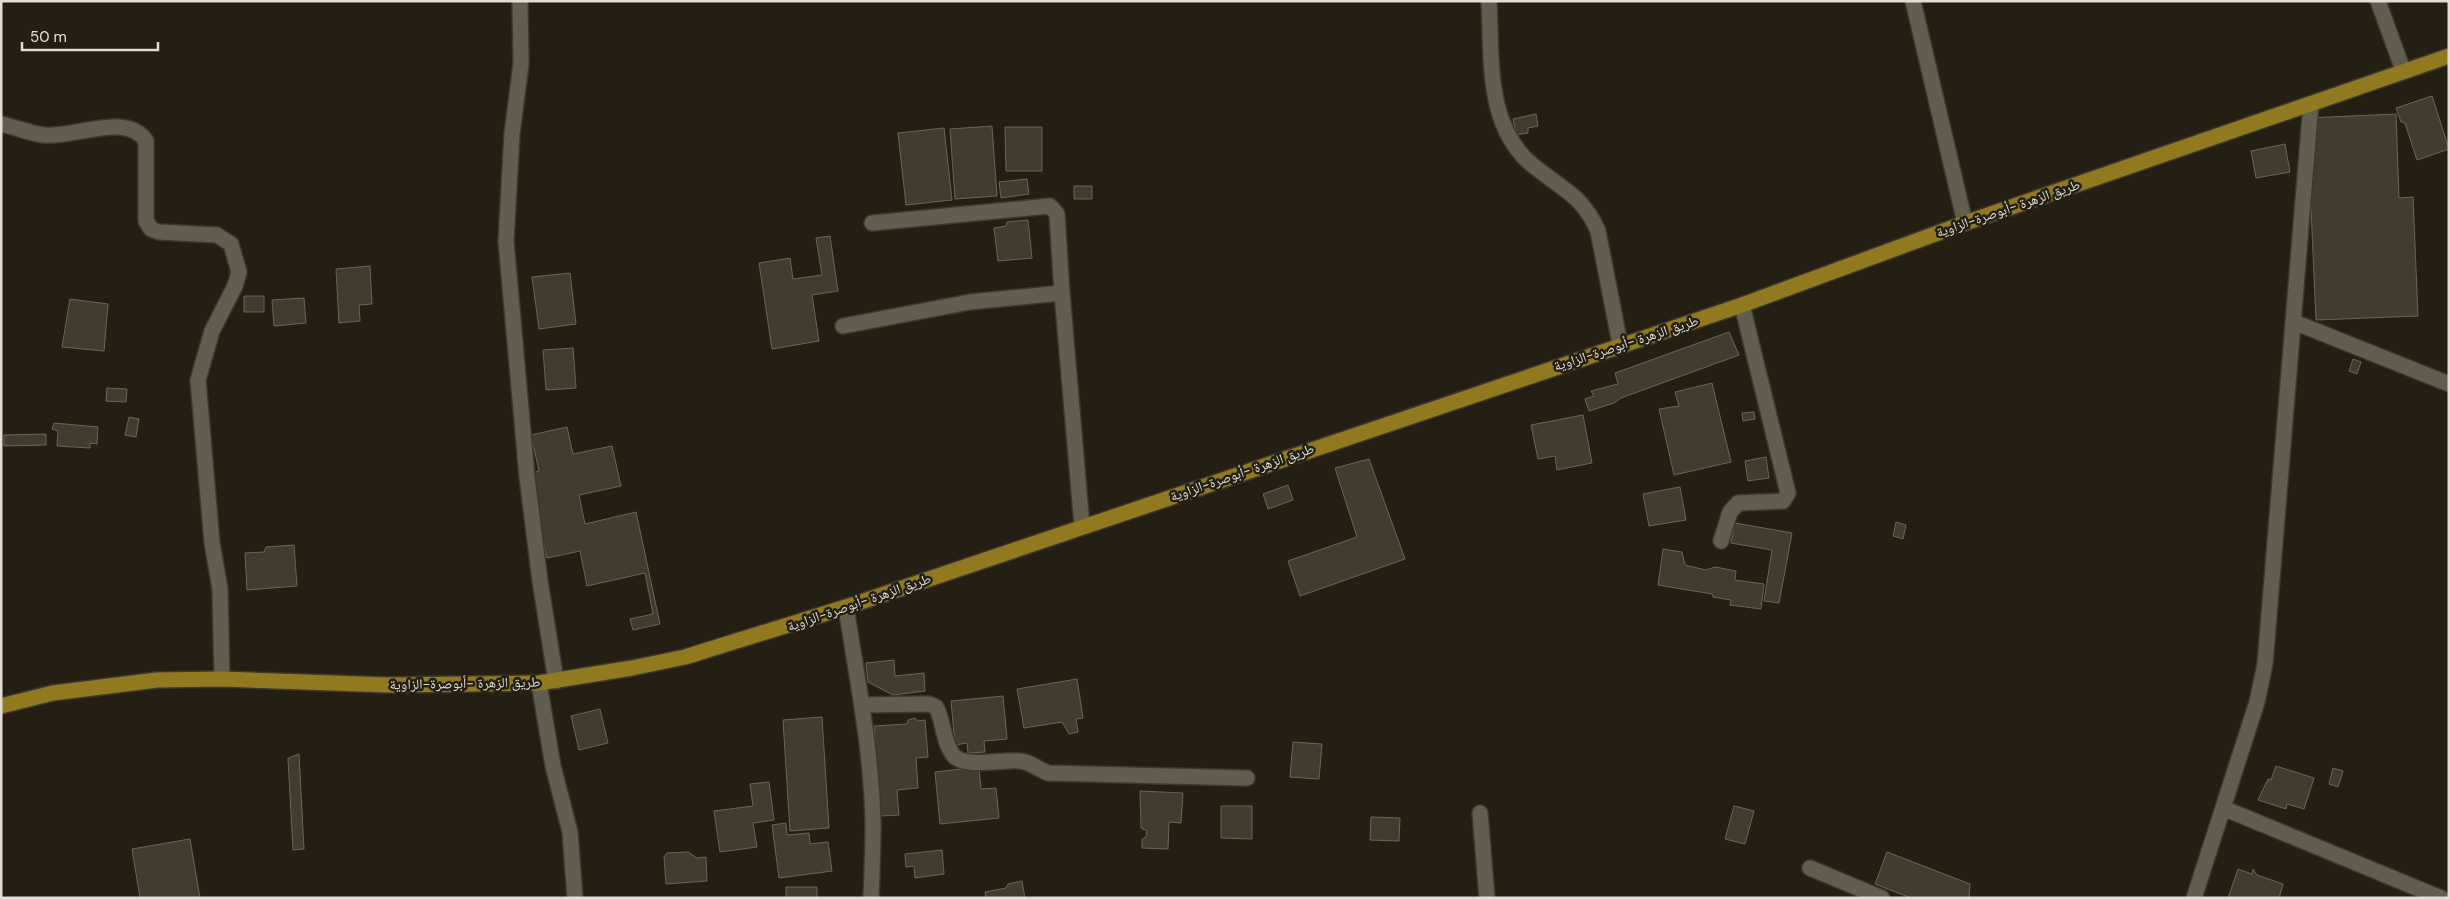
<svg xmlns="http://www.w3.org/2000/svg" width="2450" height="899" viewBox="0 0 2450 899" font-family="'DM Sans','Noto Naskh Arabic',sans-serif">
<rect width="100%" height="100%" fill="#241f12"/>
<path fill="#413c2d" stroke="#6b6556" d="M 2432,96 L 2449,149 L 2417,160 L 2405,123 L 2401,122 L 2396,108 Z
M 1536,114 L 1538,126 L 1528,128 L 1528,133 L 1516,135 L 1513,119 Z
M 2396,114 L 2399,198 L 2413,197 L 2418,316 L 2316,320 L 2307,118 Z
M 992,126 L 997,196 L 955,199 L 950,129 Z
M 1005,127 L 1042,127 L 1042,171 L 1006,171 Z
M 944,128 L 952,200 L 906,205 L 898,133 Z
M 2285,144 L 2290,172 L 2256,178 L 2251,151 Z
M 1027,179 L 1029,194 L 1001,198 L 999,182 Z
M 1074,186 L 1092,186 L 1092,199 L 1074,199 Z
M 1028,220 L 1032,258 L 998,261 L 994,228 L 1006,226 L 1007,222 Z
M 830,236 L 838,291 L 812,295 L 819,341 L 772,349 L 759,263 L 790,258 L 793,279 L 822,275 L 816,238 Z
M 370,266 L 372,304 L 359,305 L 360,321 L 339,323 L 336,269 Z
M 570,273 L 576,324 L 539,329 L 532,277 Z
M 244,296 L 264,296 L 264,312 L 244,312 Z
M 304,298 L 306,323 L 274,326 L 272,300 Z
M 70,299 L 108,304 L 104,351 L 62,347 Z
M 1729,332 L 1739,355 L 1621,398 L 1614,403 L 1589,411 L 1585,399 L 1594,396 L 1591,391 L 1618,384 L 1615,373 Z
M 573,348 L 576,388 L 546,390 L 543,350 Z
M 2353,359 L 2361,362 L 2357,374 L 2349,371 Z
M 1712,383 L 1731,462 L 1674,475 L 1659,409 L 1679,406 L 1675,392 Z
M 107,388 L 127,389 L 126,402 L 106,401 Z
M 1754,412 L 1755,419 L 1743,421 L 1742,413 Z
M 1583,415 L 1592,463 L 1557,470 L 1555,456 L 1538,459 L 1531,425 Z
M 129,417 L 139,419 L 136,437 L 125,435 Z
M 54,423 L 98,427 L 97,444 L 90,443 L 90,448 L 57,446 L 58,431 L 52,429 Z
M 567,427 L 573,454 L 612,446 L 621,486 L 579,495 L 585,524 L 636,512 L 660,624 L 633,630 L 630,619 L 653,614 L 645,573 L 587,586 L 580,551 L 547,558 L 533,495 L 537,494 L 532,473 L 539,471 L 531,435 Z
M 46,434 L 46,445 L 4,446 L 4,435 Z
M 1766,457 L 1769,478 L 1748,481 L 1745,461 Z
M 1369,459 L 1405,559 L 1300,596 L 1288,561 L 1357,537 L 1335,468 Z
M 1288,485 L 1293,500 L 1268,509 L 1263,494 Z
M 1680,487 L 1686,520 L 1649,526 L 1643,494 Z
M 1896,522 L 1906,525 L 1903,539 L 1893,536 Z
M 1735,523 L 1792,533 L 1779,603 L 1764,601 L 1772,550 L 1731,543 Z
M 294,545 L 297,586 L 247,590 L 245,553 L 264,552 L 266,547 Z
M 1663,549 L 1682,552 L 1685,565 L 1706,570 L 1715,567 L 1736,571 L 1735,580 L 1764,584 L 1761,609 L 1730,605 L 1731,600 L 1713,597 L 1712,594 L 1658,585 Z
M 894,660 L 895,676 L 924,673 L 925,691 L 893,695 L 868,682 L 866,663 Z
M 1077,679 L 1083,718 L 1076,719 L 1078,732 L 1069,734 L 1062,722 L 1024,728 L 1017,689 Z
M 1003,696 L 1007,739 L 984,741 L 985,752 L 968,753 L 967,743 L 955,745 L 951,701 Z
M 600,709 L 608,743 L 579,750 L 571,716 Z
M 822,717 L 829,828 L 790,831 L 783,720 Z
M 915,718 L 918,721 L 925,720 L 928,757 L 916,758 L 918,788 L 897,790 L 899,815 L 881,816 L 874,726 L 907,724 L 908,720 Z
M 1293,742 L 1322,744 L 1319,779 L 1290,777 Z
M 299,754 L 304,849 L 293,850 L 288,758 Z
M 2276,766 L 2314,778 L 2304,809 L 2287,804 L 2286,809 L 2258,800 L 2268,779 L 2271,780 Z
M 979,767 L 981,789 L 996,788 L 999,818 L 940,824 L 935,772 Z
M 2333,768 L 2343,771 L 2338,787 L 2329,784 Z
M 769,782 L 774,820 L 753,823 L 757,847 L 720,852 L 714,811 L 753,806 L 750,784 Z
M 1140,791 L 1183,793 L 1181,823 L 1169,822 L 1168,849 L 1142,848 L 1142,839 L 1146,837 L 1147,831 L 1141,828 Z
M 1221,806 L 1252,806 L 1252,839 L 1221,838 Z
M 1734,806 L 1754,811 L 1745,844 L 1725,839 Z
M 1371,817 L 1400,818 L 1399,841 L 1370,840 Z
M 786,823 L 787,835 L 809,833 L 810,844 L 828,842 L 832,871 L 779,878 L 772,825 Z
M 190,839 L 200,898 L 140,898 L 132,849 Z
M 942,850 L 944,874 L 915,878 L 914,866 L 906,867 L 905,854 Z
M 688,852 L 697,858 L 706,857 L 707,881 L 666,884 L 664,857 L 667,853 Z
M 1887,852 L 1970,884 L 1969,898 L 1911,898 L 1875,884 Z
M 2238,869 L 2252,874 L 2253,869 L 2257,875 L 2283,884 L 2279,898 L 2228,898 Z
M 1022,881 L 1025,898 L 986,898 L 985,892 L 1006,888 L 1008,884 Z
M 786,887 L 817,887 L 817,898 L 786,898 Z"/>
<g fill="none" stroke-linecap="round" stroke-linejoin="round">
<g stroke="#3c3830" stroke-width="18">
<path id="street" d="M 520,1 L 521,64 L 512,134 L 506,241 L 527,477 L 540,581 L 556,681
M 1489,1 C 1492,58 1485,129 1535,167 C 1562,189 1583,196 1598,231 L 1620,344
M 1913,1 L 1965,223
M 2378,1 L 2403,70
M 1,124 C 15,127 29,133 43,135 C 72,139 127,111 146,141 L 146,221 L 151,229 L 159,232 L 217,235 L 231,244 L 239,272 L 235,286 L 212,331 L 198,380 L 212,543 L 220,589 L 222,679
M 872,223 L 1050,206 L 1057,214 L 1062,293
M 2294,322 L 2449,384
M 843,326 L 970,302 L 1062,293 L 1082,526
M 1721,541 L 1730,512 L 1738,503 L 1783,501 L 1788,493 L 1742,305
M 846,607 C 857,679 872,752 873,825 C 873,850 872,874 871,898
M 539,683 L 553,766 L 570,832 L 575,898
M 862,705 L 929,704 L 936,707 C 944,721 943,745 955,757 C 967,768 1005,759 1020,761 C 1031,762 1038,769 1048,773 L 1247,778
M 2223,808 L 2441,898
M 1480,813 L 1487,898
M 1810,868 L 1882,898
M 2194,898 L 2257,702 L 2265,664 L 2311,104"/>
</g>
<g stroke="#3c3830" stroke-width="18">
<path id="primary" d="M 1,706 L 53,693 L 157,680 L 222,679 L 388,685 L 539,683 L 632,668 L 685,657 L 846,607 L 1742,305 L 1965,223 L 2449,56"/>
</g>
<use href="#street" stroke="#635d4e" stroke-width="15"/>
<use href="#primary" stroke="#917920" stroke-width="15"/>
</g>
<g text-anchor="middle" stroke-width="5" stroke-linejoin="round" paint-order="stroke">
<g font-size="14" fill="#e1ded5" stroke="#241f12">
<text transform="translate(2008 208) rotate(-19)" y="5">طريق الزهرة -أبوصرة-الزاوية</text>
<text transform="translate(1626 343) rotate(-18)" y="5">طريق الزهرة -أبوصرة-الزاوية</text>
<text transform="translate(1242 472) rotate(-19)" y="5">طريق الزهرة -أبوصرة-الزاوية</text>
<text transform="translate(859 602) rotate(-19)" y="5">طريق الزهرة -أبوصرة-الزاوية</text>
<text transform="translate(465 683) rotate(-1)" y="5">طريق الزهرة -أبوصرة-الزاوية</text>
</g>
</g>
<rect width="2450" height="899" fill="none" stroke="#e1ded5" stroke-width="5"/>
<path d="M22 42v8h136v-8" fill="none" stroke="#e1ded5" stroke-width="2.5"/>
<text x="30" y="42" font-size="15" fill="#e1ded5" stroke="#241f12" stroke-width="4" paint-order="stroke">50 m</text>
</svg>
